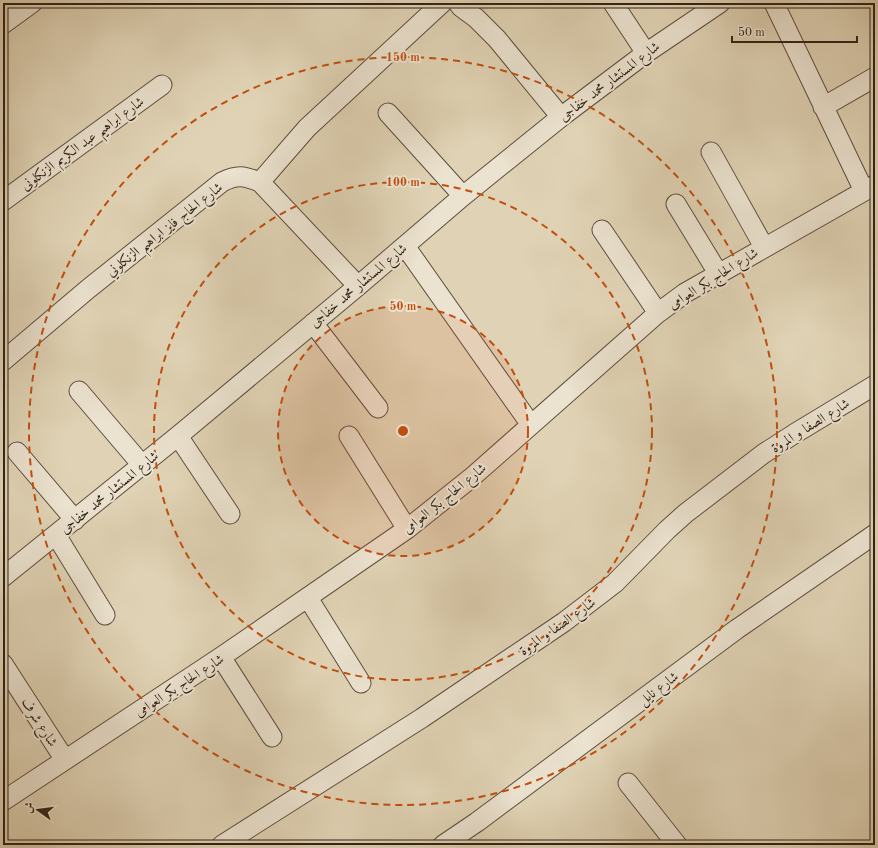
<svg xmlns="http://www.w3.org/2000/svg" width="878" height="848" viewBox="0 0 878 848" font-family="'Old Standard TT',Amiri,serif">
<rect width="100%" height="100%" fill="#e0d3b5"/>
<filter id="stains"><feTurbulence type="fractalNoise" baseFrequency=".005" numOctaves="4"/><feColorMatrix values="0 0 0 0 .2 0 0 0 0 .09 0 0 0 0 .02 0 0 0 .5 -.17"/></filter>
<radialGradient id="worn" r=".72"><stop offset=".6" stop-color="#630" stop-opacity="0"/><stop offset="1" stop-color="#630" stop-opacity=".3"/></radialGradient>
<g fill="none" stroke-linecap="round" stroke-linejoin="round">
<g stroke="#5d4e3f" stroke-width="21">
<path id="minor" d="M 458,3 L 461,7 L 476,18 L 497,39 L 561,117
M 613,3 L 646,53
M 774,3 L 864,191
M 3,24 L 32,3
M 823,107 L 875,77
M 388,113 L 463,196
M 711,152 L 764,247
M 260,182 L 307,128 L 442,3
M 3,201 L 162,85
M 676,204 L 718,273
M 602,230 L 658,313
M 405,246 L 531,425
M 313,323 L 378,408
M 3,361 L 88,289 L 222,182 C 238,174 244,176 260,182 L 358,286
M 79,391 L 142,465
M 178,436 L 230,514
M 349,436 L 407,529
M 17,452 L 75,520
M 56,535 L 105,615
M 3,577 L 178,436 L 358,286 L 463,196 L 561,117 L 646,53 L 720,3
M 308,598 L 361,683
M 221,657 L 272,737
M 3,664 L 65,760
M 628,783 L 677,845
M 3,801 L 221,657 L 407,529 L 471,478 L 658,313 L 685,293 L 875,185
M 222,845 L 422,718 L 564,622 L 615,583 L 667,530 L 686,513 L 763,454 L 794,434 L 875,385
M 443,845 L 477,822 L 737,629 L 875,534"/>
</g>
<use href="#minor" stroke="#ebe2cf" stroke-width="19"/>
</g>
<circle cx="403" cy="431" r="125" fill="#c34e0e" fill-opacity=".12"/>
<g fill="none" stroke="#c34e0e" stroke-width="2" stroke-dasharray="7 5">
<circle cx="403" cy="431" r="125"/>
<circle cx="403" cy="431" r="249"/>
<circle cx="403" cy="431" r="374"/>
</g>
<g text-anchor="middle" stroke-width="4" stroke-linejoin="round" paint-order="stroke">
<g font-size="14" fill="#312218" stroke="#ebe2cf">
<text transform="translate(609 81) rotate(-37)" y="5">شارع المستشار محمد خفاجى</text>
<text transform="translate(82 143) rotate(-36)" y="5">شارع ابراهيم عبد الكريم الزنكلونى</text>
<text transform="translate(164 229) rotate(-38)" y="5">شارع الحاج فايز ابراهيم الزنكلوني</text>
<text transform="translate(713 278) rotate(-32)" y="5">شارع الحاج بكر العوامى</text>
<text transform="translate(358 285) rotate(-40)" y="5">شارع المستشار محمد خفاجى</text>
<text transform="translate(810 425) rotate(-32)" y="5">شارع الصفا و المروة</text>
<text transform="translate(109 492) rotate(-39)" y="5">شارع المستشار محمد خفاجى</text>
<text transform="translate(444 498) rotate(-39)" y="5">شارع الحاج بكر العوامى</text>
<text transform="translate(557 626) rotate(-35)" y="5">شارع الصفا و المروة</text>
<text transform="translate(179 685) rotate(-33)" y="5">شارع الحاج بكر العوامى</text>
<text transform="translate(658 688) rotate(-37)" y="5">شارع نايل</text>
<text transform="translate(40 722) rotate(57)" y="5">شارع شرف</text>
</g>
</g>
<circle cx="403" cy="431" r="6" fill="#c34e0e" stroke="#ebe2cf" stroke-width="2"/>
<g font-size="12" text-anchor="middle" font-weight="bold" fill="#c34e0e" stroke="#ebe2cf" stroke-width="4" stroke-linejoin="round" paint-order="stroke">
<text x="403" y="61">150 m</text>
<text x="403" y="186">100 m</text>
<text x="403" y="310">50 m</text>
</g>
<rect width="878" height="848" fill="none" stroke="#e0d3b5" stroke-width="16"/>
<rect x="4" y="4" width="870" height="840" fill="none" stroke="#312218" stroke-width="2"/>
<rect x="8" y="8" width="862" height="832" fill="none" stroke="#312218"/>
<g transform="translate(38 810) rotate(284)" stroke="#ebe2cf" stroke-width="3" paint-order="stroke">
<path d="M0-3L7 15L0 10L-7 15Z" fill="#312218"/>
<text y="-6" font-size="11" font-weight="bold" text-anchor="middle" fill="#312218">ش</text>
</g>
<path d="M732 36v6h125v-6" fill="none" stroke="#312218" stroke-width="2"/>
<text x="738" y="36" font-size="12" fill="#312218" stroke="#ebe2cf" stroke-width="3" paint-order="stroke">50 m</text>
<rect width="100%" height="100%" filter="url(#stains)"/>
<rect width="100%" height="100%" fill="url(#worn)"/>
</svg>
